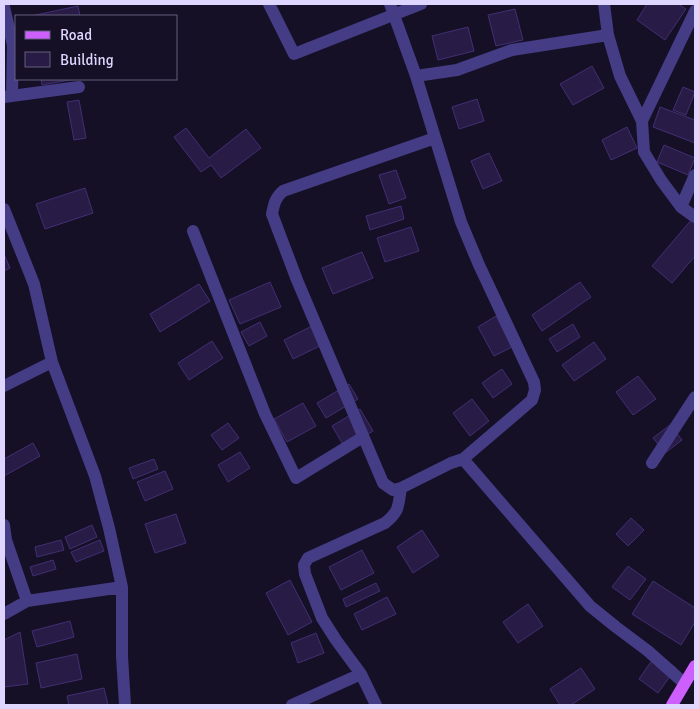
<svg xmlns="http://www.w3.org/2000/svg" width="699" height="709" viewBox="0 0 699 709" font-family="Signika,sans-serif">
<rect width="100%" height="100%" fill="#151026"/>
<path fill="#281c47" stroke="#412f73" d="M 647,4 L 678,4 L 686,9 L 665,40 L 637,20 Z
M 78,6 L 80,16 L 31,16 Z
M 515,9 L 523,40 L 496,46 L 488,15 Z
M 468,27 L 474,51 L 438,60 L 432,36 Z
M 592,66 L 604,88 L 573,105 L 560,84 Z
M 41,79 L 75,79 L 42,85 Z
M 683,87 L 695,92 L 686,115 L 673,110 Z
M 477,99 L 484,121 L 459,129 L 452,107 Z
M 79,100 L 86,138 L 74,140 L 67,102 Z
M 660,107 L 695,120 L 695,143 L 653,127 Z
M 627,127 L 637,148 L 611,160 L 602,140 Z
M 186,128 L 209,158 L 246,129 L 261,148 L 221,178 L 211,165 L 201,172 L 174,137 Z
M 664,145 L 695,158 L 688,175 L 657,162 Z
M 489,153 L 502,181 L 483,189 L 471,161 Z
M 396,170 L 406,198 L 389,204 L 379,175 Z
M 85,188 L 93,213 L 45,229 L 36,204 Z
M 401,206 L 404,219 L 370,230 L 366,216 Z
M 692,219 L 695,222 L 695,256 L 672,283 L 652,266 Z
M 411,227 L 419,251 L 385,262 L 377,238 Z
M 362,252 L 373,278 L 333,294 L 322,268 Z
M 4,254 L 10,268 L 4,271 Z
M 270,282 L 281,307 L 240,324 L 229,300 Z
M 580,282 L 591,297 L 542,331 L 532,315 Z
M 199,284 L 210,301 L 160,332 L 150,314 Z
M 496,316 L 512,347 L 494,356 L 478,327 Z
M 260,322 L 267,336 L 249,346 L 241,332 Z
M 318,323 L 328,342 L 293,359 L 284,340 Z
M 573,324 L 580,337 L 557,352 L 549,339 Z
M 212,341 L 223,358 L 189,380 L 178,363 Z
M 594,342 L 606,359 L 574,381 L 562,365 Z
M 502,369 L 512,384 L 493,398 L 482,383 Z
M 638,376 L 656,399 L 633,415 L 616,392 Z
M 349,384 L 358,399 L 326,418 L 317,403 Z
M 472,399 L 489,421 L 470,436 L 453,413 Z
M 303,403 L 316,426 L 287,442 L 274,419 Z
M 360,409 L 373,431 L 345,448 L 332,426 Z
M 228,423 L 239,438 L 222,450 L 211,435 Z
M 670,425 L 682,440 L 665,453 L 653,438 Z
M 33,443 L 40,456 L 4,476 L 4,459 Z
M 240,452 L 250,468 L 228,482 L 218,465 Z
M 154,459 L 158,469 L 133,479 L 129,468 Z
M 165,471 L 173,489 L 145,501 L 137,482 Z
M 176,514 L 186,543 L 155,553 L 145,524 Z
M 631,518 L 644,530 L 628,546 L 616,534 Z
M 92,525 L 97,537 L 70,549 L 65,537 Z
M 422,530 L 439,556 L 413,573 L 397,547 Z
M 61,540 L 64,550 L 37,557 L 35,547 Z
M 100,540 L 104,551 L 76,562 L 71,552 Z
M 362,550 L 374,573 L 341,590 L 329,567 Z
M 53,560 L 56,569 L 33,576 L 30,567 Z
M 628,566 L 646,579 L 630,600 L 612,587 Z
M 290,580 L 312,622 L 288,635 L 266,593 Z
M 653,581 L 695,608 L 695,622 L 681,645 L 632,614 Z
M 376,583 L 380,591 L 346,607 L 343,599 Z
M 387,597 L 396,614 L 362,630 L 354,614 Z
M 528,604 L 543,626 L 518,643 L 503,622 Z
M 70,621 L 74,637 L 37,647 L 32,631 Z
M 20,632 L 28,684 L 4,687 L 4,640 Z
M 316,633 L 324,653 L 298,663 L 291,643 Z
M 657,653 L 676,668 L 658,693 L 639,679 Z
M 77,654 L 82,679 L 41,688 L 36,663 Z
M 581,668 L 595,689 L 571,705 L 560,705 L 550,689 Z
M 104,688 L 108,705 L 69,705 L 67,696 Z"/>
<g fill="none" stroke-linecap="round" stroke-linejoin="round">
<path stroke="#443c84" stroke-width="12" d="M 269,4 L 294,54 L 421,4
M 390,4 L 416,76 L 461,222 L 479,265 L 534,382 L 535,390 L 532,400 L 463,459
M 604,4 L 608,35 L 620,76 L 642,121 L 644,152 L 661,180 L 681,207 L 695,217
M 4,7 L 13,45 L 12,95
M 416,76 L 457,70 L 512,50 L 608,35
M 4,97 L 79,87
M 642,121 L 695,11
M 435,138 L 283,191 C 275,198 274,204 272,214 L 297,280 L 383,483 L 393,490 L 401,488 L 451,463 L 463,459 L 590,606 L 616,627 L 648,651 L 684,683
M 681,207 L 695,175
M 4,209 L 34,284 L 52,362 L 95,476 L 109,528 L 122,587 L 122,656 L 125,705
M 193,231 L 265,414 L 296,478 L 363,437
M 4,386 L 52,362
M 652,463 L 695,397
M 4,525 L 6,540 L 27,601
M 4,614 L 27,601 L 122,587
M 361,674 L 336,640 L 322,618 L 305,574 L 304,565 L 308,558 L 385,523 C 400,511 398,506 401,488
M 292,705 L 361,674 L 376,705"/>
<path stroke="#cd5ffc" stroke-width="12" d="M 672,705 L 695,666"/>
</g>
<rect width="699" height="709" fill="none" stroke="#ded6fe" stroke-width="10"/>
<rect x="15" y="15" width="162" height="65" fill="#151026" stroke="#655f7c"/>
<rect x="25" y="31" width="25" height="8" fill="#cd5ffc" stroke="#655f7c"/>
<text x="60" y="40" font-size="15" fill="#ded6fe">Road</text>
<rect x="25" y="52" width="25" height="15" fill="#281c47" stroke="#655f7c"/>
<text x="60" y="65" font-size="15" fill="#ded6fe">Building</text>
</svg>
